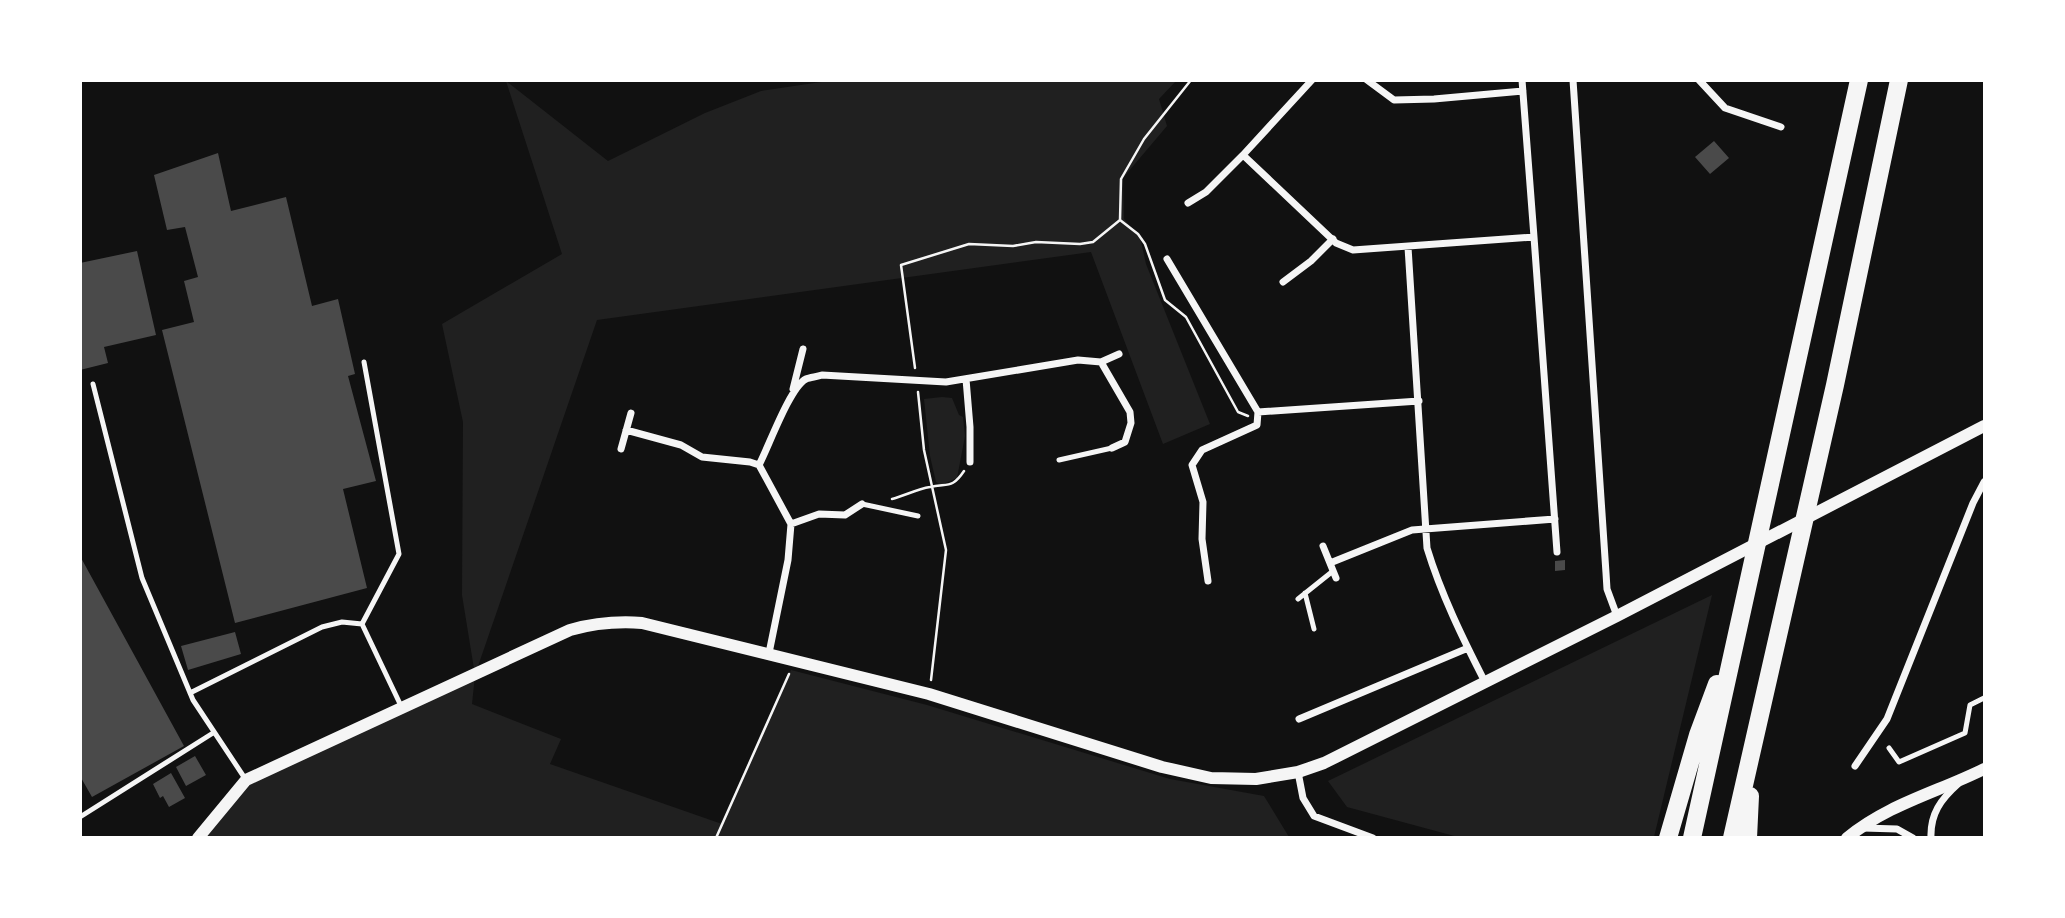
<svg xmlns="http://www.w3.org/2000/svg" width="2065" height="918" viewBox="0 0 2065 918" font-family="Lora,serif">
<rect width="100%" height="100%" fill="#111"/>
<path fill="#202020" d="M 506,81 L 608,161 L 705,113 L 761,91 L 828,81 L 1176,81 L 1159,99 L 1167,126 L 1123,178 L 1124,219 L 1140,237 L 1146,264 L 1210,424 L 1163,444 L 1091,252 L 597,320 L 475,675 L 472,704 L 561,739 L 550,764 L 722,824 L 791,670 L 927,705 L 1170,779 L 1264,796 L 1289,837 L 198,838 L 246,780 L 475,675 L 462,595 L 463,422 L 442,324 L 562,254 Z
M 942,397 L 952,398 L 959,415 L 963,417 L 965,436 L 957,478 L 941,485 L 936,482 L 930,456 L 924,399 Z
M 1712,595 L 1654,837 L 1458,837 L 1347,807 L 1328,781 Z"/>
<path fill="#4a4a4a" d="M 1714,141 L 1729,158 L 1710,174 L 1695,157 Z
M 218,153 L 231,211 L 286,197 L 312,306 L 338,299 L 355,374 L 348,376 L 376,481 L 343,489 L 367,588 L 235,623 L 162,330 L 194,322 L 184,281 L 198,277 L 185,227 L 167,230 L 154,175 Z
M 137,251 L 156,335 L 104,347 L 108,363 L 80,370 L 80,263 Z
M 80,556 L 184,746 L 92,797 L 80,776 Z
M 1565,560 L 1565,570 L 1555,571 L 1555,561 Z
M 235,632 L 241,654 L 188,670 L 181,646 Z
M 195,756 L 206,775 L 186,786 L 176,767 Z
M 171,773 L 185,798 L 169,807 L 163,796 L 160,798 L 153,784 Z"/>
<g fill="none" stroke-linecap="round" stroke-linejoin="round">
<path stroke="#f5f5f5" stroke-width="2.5" d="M 1120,220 L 1138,234 L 1145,244 L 1165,300 L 1186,317 L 1238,412 L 1248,416
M 915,368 L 901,265 L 969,244 L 1013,246 L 1036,242 L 1080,244 L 1093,242 L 1120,220 L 1121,179 L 1144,139 L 1191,80
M 918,392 L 924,450 L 946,550 L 931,680
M 892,499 C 904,496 917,489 930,487 C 948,483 952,489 964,471
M 716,838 L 789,674"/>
<path stroke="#f5f5f5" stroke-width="5" d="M 93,384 L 142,578 L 193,700 L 246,780
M 1059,460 L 1112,448
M 862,504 L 918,516
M 1305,593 L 1314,629
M 1298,599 L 1333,571
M 362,624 L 399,554 L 364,362
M 190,693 L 322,627 L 342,622 L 362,624 L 402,708
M 1889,748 L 1899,762 L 1965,733 L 1970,705 L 1984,698
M 80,817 L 213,733"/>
<path stroke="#f5f5f5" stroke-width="7" d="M 1367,80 L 1394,100 L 1434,99 L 1523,91
M 1573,80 L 1606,573 L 1607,589 L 1617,616
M 1699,80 L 1725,108 L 1781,127
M 1243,155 L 1312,80
M 1188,203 L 1206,192 L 1243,155 L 1336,243 L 1353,250 L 1534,237 L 1522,80
M 1534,237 L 1557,552
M 1408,247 L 1427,548 C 1441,594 1463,639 1485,682
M 1167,259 L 1258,412 L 1419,401
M 1283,282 L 1311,261 L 1333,239
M 1101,362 L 1119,354
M 966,379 L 970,427 L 970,462
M 793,389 L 803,349
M 626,430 L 681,445 L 702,457 L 750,462 L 759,465 L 791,524 L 788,560 L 769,653
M 621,449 L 631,413
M 759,465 C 769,446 790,387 806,379 C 810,377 817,377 822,375 L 946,382 L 1078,360 L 1101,362 L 1130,412 L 1131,423 L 1125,442 L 1112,448
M 791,524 L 819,514 L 845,515 L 862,504
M 1323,546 L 1336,578
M 1330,563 L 1412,530 L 1555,519
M 1208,581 L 1202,539 L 1203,502 L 1192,465 L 1202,450 L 1257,425 L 1258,412
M 1299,719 L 1468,648
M 1855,766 L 1887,719 L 1973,503 L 1984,482
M 1298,772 L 1303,798 L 1314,816 L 1373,838
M 1863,828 L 1897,829 L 1913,838
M 1931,838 C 1930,814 1941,799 1958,784"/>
<path stroke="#f5f5f5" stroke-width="12" d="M 198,838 L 246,780 L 570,630 C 595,623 616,621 642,623 L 929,694 L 1162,767 L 1211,778 L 1256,779 L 1298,772 L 1324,763 L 1617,616 L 1984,426
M 1847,838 C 1888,804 1938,792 1984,769"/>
<path stroke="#f5f5f5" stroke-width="18" d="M 1668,838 L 1698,735 L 1717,684
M 1692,838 L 1859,80
M 1732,838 L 1835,385 L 1899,80
M 1748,838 L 1750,796"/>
</g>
<rect width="2065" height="918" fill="none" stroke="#ffffff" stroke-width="164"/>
</svg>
